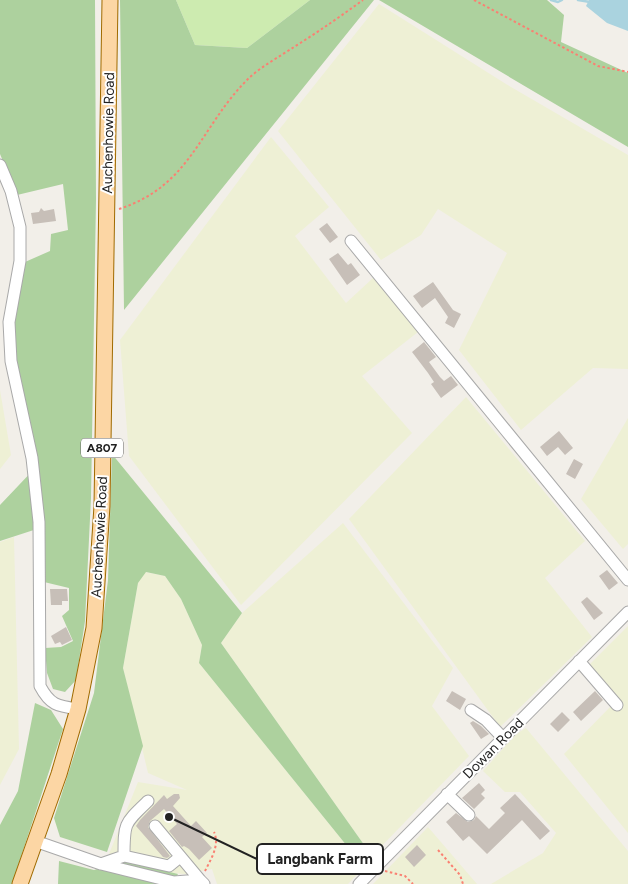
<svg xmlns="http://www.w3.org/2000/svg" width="628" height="884" viewBox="0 0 628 884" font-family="Figtree,sans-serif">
<rect width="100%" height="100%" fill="#f2efe9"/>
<path fill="#eef0d5" d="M 379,4 L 506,84 L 628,155 L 628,369 L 593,368 L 521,430 L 459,350 L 507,253 L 438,209 L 421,235 L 381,260 L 278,131 Z
M 271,137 L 329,207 L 295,236 L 346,303 L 373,278 L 418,332 L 362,376 L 412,433 L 241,605 L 129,456 L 120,340 Z
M 0,390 L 11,455 L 0,469 Z
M 466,397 L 585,541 L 545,578 L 592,637 L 500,727 L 349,519 Z
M 628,418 L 628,544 L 623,549 L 581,499 Z
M 343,523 L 453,668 L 432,706 L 469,756 L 372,856 L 221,643 L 242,613 Z
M 14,537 L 19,749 L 0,785 L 0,542 Z
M 145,572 L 165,576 L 181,599 L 202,645 L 199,663 L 364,867 L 348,884 L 217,884 L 212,869 L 185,874 L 147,871 L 109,854 L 138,782 L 187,790 L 148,773 L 123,668 L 138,583 Z
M 628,626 L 628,833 L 564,754 L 612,705 L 583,671 Z
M 526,728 L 628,851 L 628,884 L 491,884 L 543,853 L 556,833 L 520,792 L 505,792 L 483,771 L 516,734 Z
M 428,827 L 477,884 L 373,884 Z"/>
<path fill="#cdebb0" d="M 176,0 L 310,0 L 247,48 L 195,45 Z"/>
<path fill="#add19e" d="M 0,0 L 95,0 L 96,200 L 91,498 L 85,621 L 76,680 L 65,692 L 53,689 L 47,673 L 45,648 L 61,647 L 73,641 L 62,616 L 69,610 L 69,588 L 44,582 L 43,527 L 0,541 L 0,505 L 37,466 L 15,362 L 13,321 L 25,262 L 50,251 L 51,234 L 68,230 L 63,184 L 17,195 L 0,154 Z
M 120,0 L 176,0 L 195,45 L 247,48 L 310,0 L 374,0 L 124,310 Z
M 379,0 L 547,0 L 564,15 L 561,42 L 628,73 L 628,147 Z
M 112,454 L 242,613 L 221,643 L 372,856 L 364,867 L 199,663 L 202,645 L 181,599 L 165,576 L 146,572 L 138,583 L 123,668 L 143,746 L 107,852 L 60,837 L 54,818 L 94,693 L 108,580 Z
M 35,703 L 51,710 L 63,729 L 12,884 L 0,884 L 0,825 L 18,791 Z
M 59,861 L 94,870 L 124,861 L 178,874 L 172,884 L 58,884 Z"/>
<path fill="#aad3df" d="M 589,0 L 628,0 L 628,31 L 607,23 L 586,6 Z"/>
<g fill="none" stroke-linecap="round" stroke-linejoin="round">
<path stroke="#aad3df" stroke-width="2.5" d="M 551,0 L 558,2 L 562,0
M 578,0 L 590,2"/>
</g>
<path fill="#c7bfb8" d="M 41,208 L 44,211 L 54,209 L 56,221 L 33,224 L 31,213 L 39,212 Z
M 327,223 L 338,237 L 330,243 L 319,229 Z
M 338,253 L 348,265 L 351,263 L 360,275 L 347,285 L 329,259 Z
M 433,282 L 453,310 L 461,314 L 454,328 L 445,323 L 448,317 L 435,298 L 422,308 L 413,296 Z
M 424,342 L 436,357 L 429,362 L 440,377 L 444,381 L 451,376 L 458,385 L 441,398 L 431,384 L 434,382 L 428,373 L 412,352 Z
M 559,431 L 573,448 L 565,455 L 558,447 L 547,456 L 540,447 Z
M 574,459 L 583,464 L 575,479 L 566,474 Z
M 607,570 L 618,583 L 609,590 L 599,576 Z
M 50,589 L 67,589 L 68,601 L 62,601 L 62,605 L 51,605 Z
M 587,597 L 603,613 L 594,620 L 581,602 Z
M 66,627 L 72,640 L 62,645 L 60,642 L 55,644 L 51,636 Z
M 452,691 L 466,699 L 460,710 L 446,701 Z
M 595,691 L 603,700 L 581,721 L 573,712 Z
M 562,712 L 570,720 L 558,732 L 550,724 Z
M 473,721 L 481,726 L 489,734 L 481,739 L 470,723 Z
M 479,783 L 485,790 L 481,794 L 485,798 L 474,809 L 462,798 Z
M 174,794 L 179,794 L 180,798 L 173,806 L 191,826 L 196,821 L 207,833 L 202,837 L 212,848 L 199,860 L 189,849 L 184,846 L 182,847 L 169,831 L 177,824 L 164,809 L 150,821 L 148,827 L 170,856 L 167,858 L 163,857 L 136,826 L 140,820 L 164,795 L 167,799 Z
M 515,794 L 550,831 L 540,840 L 522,820 L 487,854 L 469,836 L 463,841 L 446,822 L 456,813 L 468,822 L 474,820 L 476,816 L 489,829 L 505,813 L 500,808 Z
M 417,845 L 426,855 L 414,867 L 405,857 Z"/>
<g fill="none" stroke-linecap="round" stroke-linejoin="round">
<g stroke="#a9a9a9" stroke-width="13">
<path id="minor" d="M 0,165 L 11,191 L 20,227 L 20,261 L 9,322 L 11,361 L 32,458 L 39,522 L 40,686 C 50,705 57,706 78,709
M 351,241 L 628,580
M 579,661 L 617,705
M 471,710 L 486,720 L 503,738
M 447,794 L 469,815
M 155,826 L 200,880
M 35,841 L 101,864 L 174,882 L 200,880 L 204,884
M 124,856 C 124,823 124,824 148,801
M 101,864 L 124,856 L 169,866 L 180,857
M 359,884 L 628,612"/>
</g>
<g stroke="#a06b00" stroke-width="17">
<path id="major" d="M 20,884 L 59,774 L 78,709 L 94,628 L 102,506 L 110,0"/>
</g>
<path stroke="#fa8072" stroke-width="2" stroke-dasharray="2.5 2.5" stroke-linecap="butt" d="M 474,0 L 598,66 L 628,72
M 119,209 C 191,186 200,127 247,80 C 260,67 279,57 294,47 C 318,32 341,16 363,0
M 438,850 L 460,875 L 463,884
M 205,871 C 211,859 220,845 214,832
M 385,871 L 405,876 L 413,884"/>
<use href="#minor" stroke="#fff" stroke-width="11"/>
<use href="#major" stroke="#fcd6a4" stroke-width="15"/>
</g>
<g text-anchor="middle" stroke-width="4" stroke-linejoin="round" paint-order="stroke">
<rect fill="#fff" stroke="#646464" stroke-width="1" x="81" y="438.5" width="42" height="19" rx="4"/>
<g font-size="12" font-weight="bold" fill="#222">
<text x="102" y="452">A807</text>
</g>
<g font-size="14" fill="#222" stroke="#fff">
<text transform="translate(108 133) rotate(-89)" y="5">Auchenhowie Road</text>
<text transform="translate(99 537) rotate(-87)" y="5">Auchenhowie Road</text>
<text transform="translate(493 748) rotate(-45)" y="5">Dowan Road</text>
</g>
</g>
<path fill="none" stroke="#222" stroke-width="2" d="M169 817L257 859"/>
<circle fill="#222" stroke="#fff" stroke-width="2" cx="169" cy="817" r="5"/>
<rect fill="#fff" stroke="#222" stroke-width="2" x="257" y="844" width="126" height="30" rx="5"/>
<g font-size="15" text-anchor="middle" font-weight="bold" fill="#222">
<text x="320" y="864">Langbank Farm</text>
</g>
</svg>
